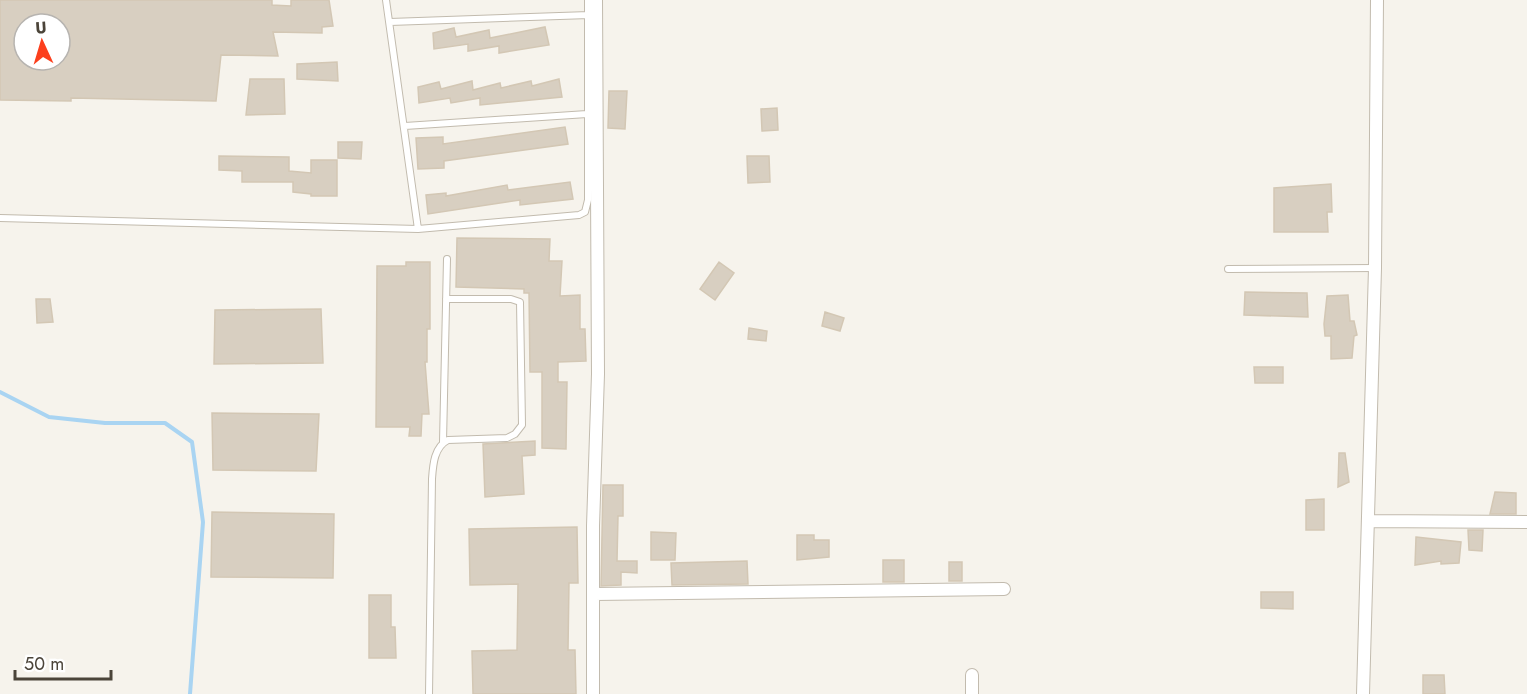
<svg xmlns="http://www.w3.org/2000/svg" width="1527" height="694" viewBox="0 0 1527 694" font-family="Jost,sans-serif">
<rect width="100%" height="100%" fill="#f6f3ec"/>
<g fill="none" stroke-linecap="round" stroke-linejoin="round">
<path stroke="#a9d4f2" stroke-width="4" d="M 0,392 L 49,417 L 105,423 L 165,423 L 192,442 L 203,522 L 190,694"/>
</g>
<path fill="#d8cfc1" stroke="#d3c7b4" stroke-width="1.5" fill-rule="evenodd" d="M 0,0 L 272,0 L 272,5 L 291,6 L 291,0 L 329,0 L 333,26 L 322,27 L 322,33 L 273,32 L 278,56 L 221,55 L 216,101 L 71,98 L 71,101 L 0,100 ZM 24,24 L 60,24 L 60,60 L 24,60 Z
M 545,27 L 549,45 L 499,53 L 499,46 L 468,51 L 468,44 L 434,49 L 433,33 L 454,28 L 456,37 L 489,30 L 490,38 Z
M 337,62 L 338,81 L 297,79 L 297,64 Z
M 250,79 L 284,79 L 285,114 L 246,115 Z
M 559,79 L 562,97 L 480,105 L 480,98 L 451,103 L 450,98 L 419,103 L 418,87 L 439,82 L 441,89 L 472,81 L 473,90 L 500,83 L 501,88 L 531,81 L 532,86 Z
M 609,91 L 627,91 L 625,129 L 608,128 Z
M 777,108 L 778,130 L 762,131 L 761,109 Z
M 565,127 L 568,144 L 444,161 L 444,168 L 418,169 L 416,138 L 443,137 L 443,144 Z
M 338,142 L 362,142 L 361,159 L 338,158 Z
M 219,156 L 289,157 L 289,171 L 311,173 L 311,160 L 337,160 L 337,196 L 311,196 L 311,194 L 293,192 L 293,182 L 242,182 L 242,171 L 219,170 Z
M 747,156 L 769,156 L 770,182 L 748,183 Z
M 570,182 L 573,199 L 520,205 L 520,200 L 428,214 L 426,195 L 446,193 L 446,196 L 507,185 L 508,190 Z
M 1331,184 L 1332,212 L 1327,212 L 1328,232 L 1274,232 L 1274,188 Z
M 457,238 L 550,239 L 549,261 L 562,261 L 560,296 L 580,295 L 580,329 L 585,329 L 586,361 L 558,362 L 558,382 L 567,382 L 566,449 L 542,448 L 542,372 L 530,372 L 529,293 L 524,293 L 524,289 L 456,287 Z
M 406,262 L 430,262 L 430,329 L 427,329 L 427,362 L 425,362 L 429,414 L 422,414 L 421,436 L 409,436 L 410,427 L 376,427 L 377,266 L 406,266 Z
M 719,262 L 734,273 L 715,300 L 700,289 Z
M 1245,292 L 1307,293 L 1308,317 L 1244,315 Z
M 1348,295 L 1350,321 L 1354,321 L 1357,335 L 1354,336 L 1352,358 L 1331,359 L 1331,336 L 1325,336 L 1324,324 L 1327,296 Z
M 36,299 L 50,299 L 53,322 L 37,323 Z
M 321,309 L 323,363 L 214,364 L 215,310 Z
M 825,312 L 844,318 L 840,331 L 822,326 Z
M 749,328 L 767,331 L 766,341 L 748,339 Z
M 1254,367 L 1283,367 L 1283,383 L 1255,383 Z
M 212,413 L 319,414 L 316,471 L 213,470 Z
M 535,441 L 535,455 L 522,456 L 524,494 L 485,497 L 483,444 Z
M 1339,453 L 1345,453 L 1349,482 L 1338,487 Z
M 603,485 L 623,485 L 623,516 L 618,516 L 617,561 L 637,561 L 637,573 L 621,572 L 621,585 L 601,586 Z
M 1495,492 L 1516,493 L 1516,514 L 1490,514 Z
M 1324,499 L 1324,530 L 1306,530 L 1306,500 Z
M 212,512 L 334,514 L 333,578 L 211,577 Z
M 577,527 L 578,583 L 569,583 L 568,650 L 575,650 L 576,694 L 473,694 L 472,651 L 517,650 L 518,584 L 470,585 L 469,529 Z
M 1468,530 L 1483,530 L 1482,551 L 1469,550 Z
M 651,532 L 676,533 L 675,560 L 651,560 Z
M 797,535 L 814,535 L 814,540 L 829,540 L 829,557 L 797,560 Z
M 1416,537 L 1461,542 L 1459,563 L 1441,564 L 1441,561 L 1415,565 Z
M 883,560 L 904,560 L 904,582 L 883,582 Z
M 747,561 L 748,584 L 672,585 L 671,563 Z
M 949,562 L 962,562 L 962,581 L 949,581 Z
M 1261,592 L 1293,592 L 1293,609 L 1261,608 Z
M 369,595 L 391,595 L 391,627 L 395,627 L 396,658 L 369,658 Z
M 1423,675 L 1444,675 L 1445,694 L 1423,694 Z"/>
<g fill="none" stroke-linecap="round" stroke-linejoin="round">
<g stroke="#c2bbae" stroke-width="8">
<path id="lane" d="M 386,0 L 418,229
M 390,22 L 589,15
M 405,126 L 587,114
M 0,218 L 418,229 L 579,215 L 585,212 L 588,200 L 588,0
M 1228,269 L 1375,268
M 443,442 L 447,259
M 429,694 L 432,479 C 433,465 434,447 448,440 L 507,438 L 515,434 L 522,425 L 520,302 L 511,299 L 446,299"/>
</g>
<g stroke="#c2bbae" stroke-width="14">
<path id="street" d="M 1368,521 L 1527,522
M 594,594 L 1004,589
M 972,675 L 972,694
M 593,694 L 593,526 L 598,374 L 596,0
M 1363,694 L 1375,268 L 1377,0"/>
</g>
<use href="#lane" stroke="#fff" stroke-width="6"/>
<use href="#street" stroke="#fff" stroke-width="12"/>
</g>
<g transform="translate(42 42) rotate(356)"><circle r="28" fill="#ffffff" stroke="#b7b4b0" stroke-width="1.5"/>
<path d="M0-4.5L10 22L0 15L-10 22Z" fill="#fc3f1d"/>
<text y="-9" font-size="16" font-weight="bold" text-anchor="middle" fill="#4b4439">U</text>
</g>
<path d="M15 670v9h96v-9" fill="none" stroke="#4b4439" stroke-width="3"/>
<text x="24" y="670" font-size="18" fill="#4b4439" stroke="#ffffff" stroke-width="4.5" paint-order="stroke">50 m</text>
</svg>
